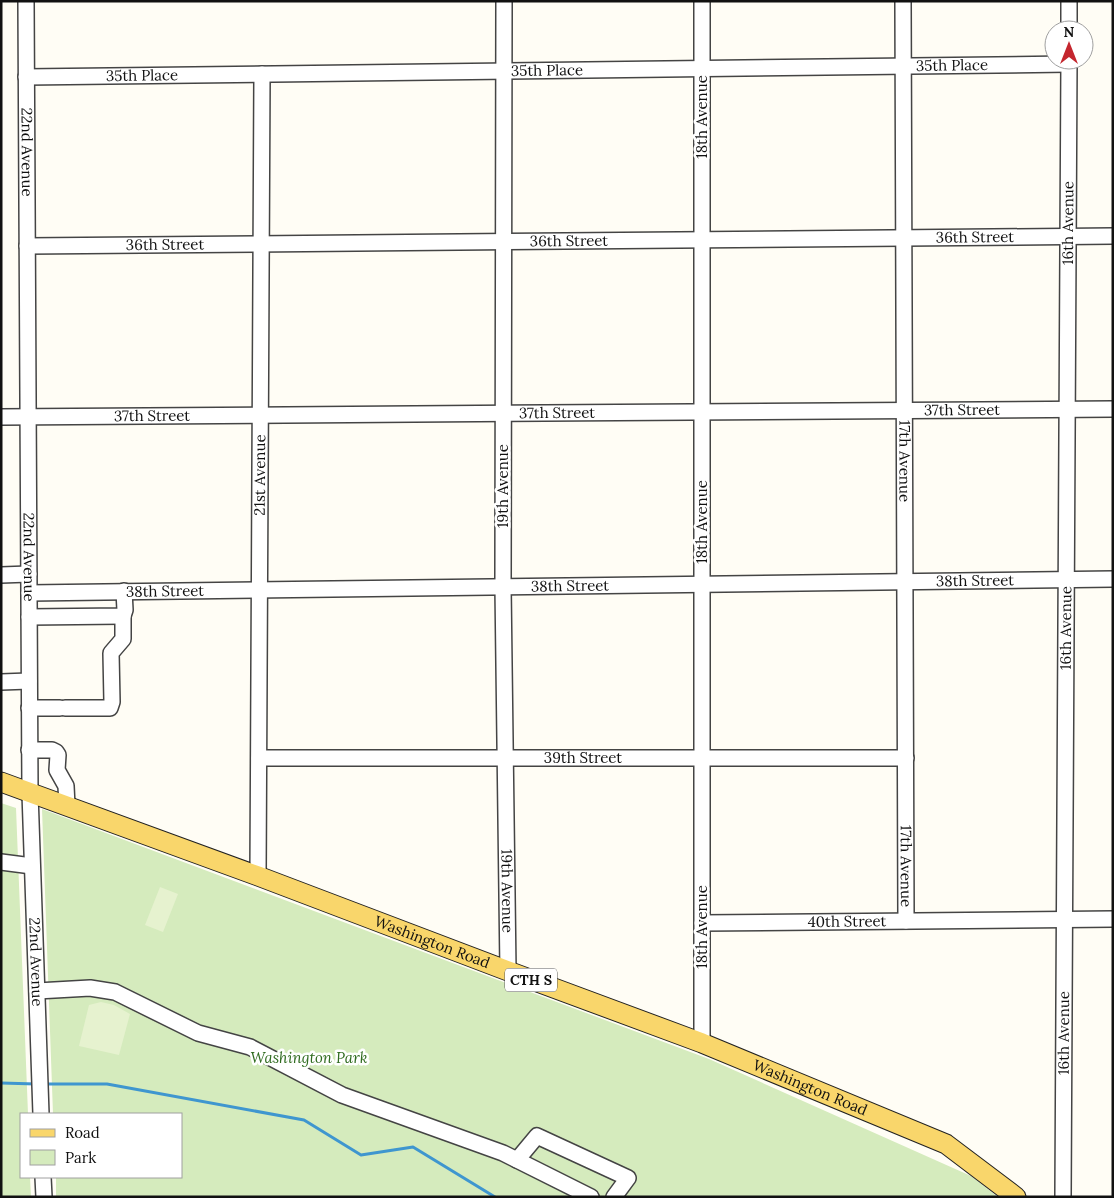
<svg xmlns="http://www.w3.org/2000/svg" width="1114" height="1198" viewBox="0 0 1114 1198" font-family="Lora,serif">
<rect width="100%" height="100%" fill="#fffdf5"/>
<path fill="#d5ebbd" d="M 1,803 L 16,808 L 28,1114 L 21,1114 L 21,1177 L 30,1177 L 31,1197 L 1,1197 Z
M 42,809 L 709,1059 L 971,1176 L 998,1197 L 56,1197 L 56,1177 L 181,1177 L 181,1114 L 53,1114 Z"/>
<path fill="#e6f2cf" d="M 160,887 L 178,894 L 163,932 L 145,925 Z
M 101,1002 L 114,1005 L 130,1014 L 119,1055 L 79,1046 L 89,1005 Z"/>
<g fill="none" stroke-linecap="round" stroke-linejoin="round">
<path stroke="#3f96cf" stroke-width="3" d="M 1,1083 L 36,1084
M 44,1084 L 107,1084 L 304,1120 L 361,1155 L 413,1147 L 495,1197"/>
<g stroke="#444" stroke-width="18">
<g id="minor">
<path id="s1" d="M 26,1 L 30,793 L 41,1114"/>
<path id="s2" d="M 504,1 L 503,587 L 508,971"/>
<path id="s3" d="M 903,1 L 906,921"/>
<path d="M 1069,30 L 1069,1"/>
<path id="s4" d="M 26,77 L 1069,64"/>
<path id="s5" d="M 27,246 L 1113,236"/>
<path id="s6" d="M 1,417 L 1113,409"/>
<path d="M 1,575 L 29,574"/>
<path id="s7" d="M 29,593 L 1113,579"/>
<path d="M 29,617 L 123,616 L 125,610 L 124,591"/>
<path d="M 1,682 L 29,681"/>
<path d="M 29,708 L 60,708"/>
<path d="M 65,708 L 110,708 L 112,702 L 111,653 L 123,639 L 123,616"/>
<path d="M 29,750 L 52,750 L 56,752 L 58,755 L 57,770 L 66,786 L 67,806"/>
<path id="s8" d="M 259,758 L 906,758"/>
<path d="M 1,862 L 32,866"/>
<path id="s9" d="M 258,876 L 262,74"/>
<path id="s10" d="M 702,923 L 1113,919"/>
<path d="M 37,991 L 90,988 L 115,992 L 198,1033 L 250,1047 L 342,1095 L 503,1153 L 591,1197"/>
<path d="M 702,1043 L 702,1"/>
<path d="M 517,1160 L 537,1136 L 628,1178 L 614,1197"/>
<path d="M 43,1177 L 44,1197"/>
<path id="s11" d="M 1063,1197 L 1069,60"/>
</g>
</g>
<g stroke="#222" stroke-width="21">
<g id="major">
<path id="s12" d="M 1,782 L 258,876 L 508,971 L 702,1043 L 946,1144 L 1016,1197"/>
</g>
</g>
<use href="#minor" stroke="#fff" stroke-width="15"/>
<use href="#major" stroke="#f9d66b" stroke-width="19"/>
</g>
<g text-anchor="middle" stroke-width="5" stroke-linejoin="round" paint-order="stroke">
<rect fill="#fff" stroke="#585858" stroke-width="1" x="505" y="968.5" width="52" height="23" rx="4"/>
<g font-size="14" font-weight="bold" fill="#111">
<text x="531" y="985">CTH S</text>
</g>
<g font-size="15" fill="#111" stroke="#fff">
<text dy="5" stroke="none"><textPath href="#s4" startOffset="926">35th Place</textPath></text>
<text dy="5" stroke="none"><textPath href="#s4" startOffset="521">35th Place</textPath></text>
<text dy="5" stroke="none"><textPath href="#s4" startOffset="116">35th Place</textPath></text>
<text transform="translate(702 117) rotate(-90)" y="5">18th Avenue</text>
<text dy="5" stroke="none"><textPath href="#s1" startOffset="151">22nd Avenue</textPath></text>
<text dy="5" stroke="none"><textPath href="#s11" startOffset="974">16th Avenue</textPath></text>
<text dy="5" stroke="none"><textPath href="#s5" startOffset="948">36th Street</textPath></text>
<text dy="5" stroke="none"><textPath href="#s5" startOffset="542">36th Street</textPath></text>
<text dy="5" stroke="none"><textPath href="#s5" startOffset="138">36th Street</textPath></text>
<text dy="5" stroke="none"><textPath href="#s6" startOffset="961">37th Street</textPath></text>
<text dy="5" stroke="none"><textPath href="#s6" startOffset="556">37th Street</textPath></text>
<text dy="5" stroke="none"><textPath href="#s6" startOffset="151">37th Street</textPath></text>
<text dy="5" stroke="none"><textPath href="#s3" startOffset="460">17th Avenue</textPath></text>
<text dy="5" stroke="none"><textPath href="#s9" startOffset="401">21st Avenue</textPath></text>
<text transform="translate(503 486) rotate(-90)" y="5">19th Avenue</text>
<text transform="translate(702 522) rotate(-90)" y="5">18th Avenue</text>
<text dy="5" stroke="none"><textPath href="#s1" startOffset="556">22nd Avenue</textPath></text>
<text dy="5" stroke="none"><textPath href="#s7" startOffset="946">38th Street</textPath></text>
<text dy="5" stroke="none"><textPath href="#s7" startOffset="541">38th Street</textPath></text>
<text dy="5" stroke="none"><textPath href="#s7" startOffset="136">38th Street</textPath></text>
<text dy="5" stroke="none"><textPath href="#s11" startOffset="569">16th Avenue</textPath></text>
<text dy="5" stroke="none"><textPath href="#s8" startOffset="324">39th Street</textPath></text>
<text dy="5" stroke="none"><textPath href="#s3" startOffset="865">17th Avenue</textPath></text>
<text dy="5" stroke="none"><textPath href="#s2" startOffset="890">19th Avenue</textPath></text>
<text dy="5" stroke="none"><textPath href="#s10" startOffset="145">40th Street</textPath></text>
<text transform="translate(702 927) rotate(-90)" y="5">18th Avenue</text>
<text dy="5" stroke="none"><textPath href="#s12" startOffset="460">Washington Road</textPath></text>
<text dy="5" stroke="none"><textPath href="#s1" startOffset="961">22nd Avenue</textPath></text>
<text dy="5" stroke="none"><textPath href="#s11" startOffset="164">16th Avenue</textPath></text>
<text dy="5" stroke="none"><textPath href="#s12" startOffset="865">Washington Road</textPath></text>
</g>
<g font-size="15" font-style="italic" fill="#2f6b1f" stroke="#fff">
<text x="309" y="1063">Washington Park</text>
</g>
</g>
<rect width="1114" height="1198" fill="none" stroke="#111111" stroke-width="5"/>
<rect x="20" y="1113" width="162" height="65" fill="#ffffff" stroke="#a0a0a0"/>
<rect x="30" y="1129" width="25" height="8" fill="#f9d66b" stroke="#a0a0a0"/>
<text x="65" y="1138" font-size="15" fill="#111111">Road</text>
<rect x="30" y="1150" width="25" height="15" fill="#d5ebbd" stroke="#a0a0a0"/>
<text x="65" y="1163" font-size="15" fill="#111111">Park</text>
<g transform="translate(1069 45)"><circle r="24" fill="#ffffff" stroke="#a0a0a0"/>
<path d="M0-4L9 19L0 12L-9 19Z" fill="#c4262e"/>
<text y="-8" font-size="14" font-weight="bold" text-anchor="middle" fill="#111111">N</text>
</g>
</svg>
